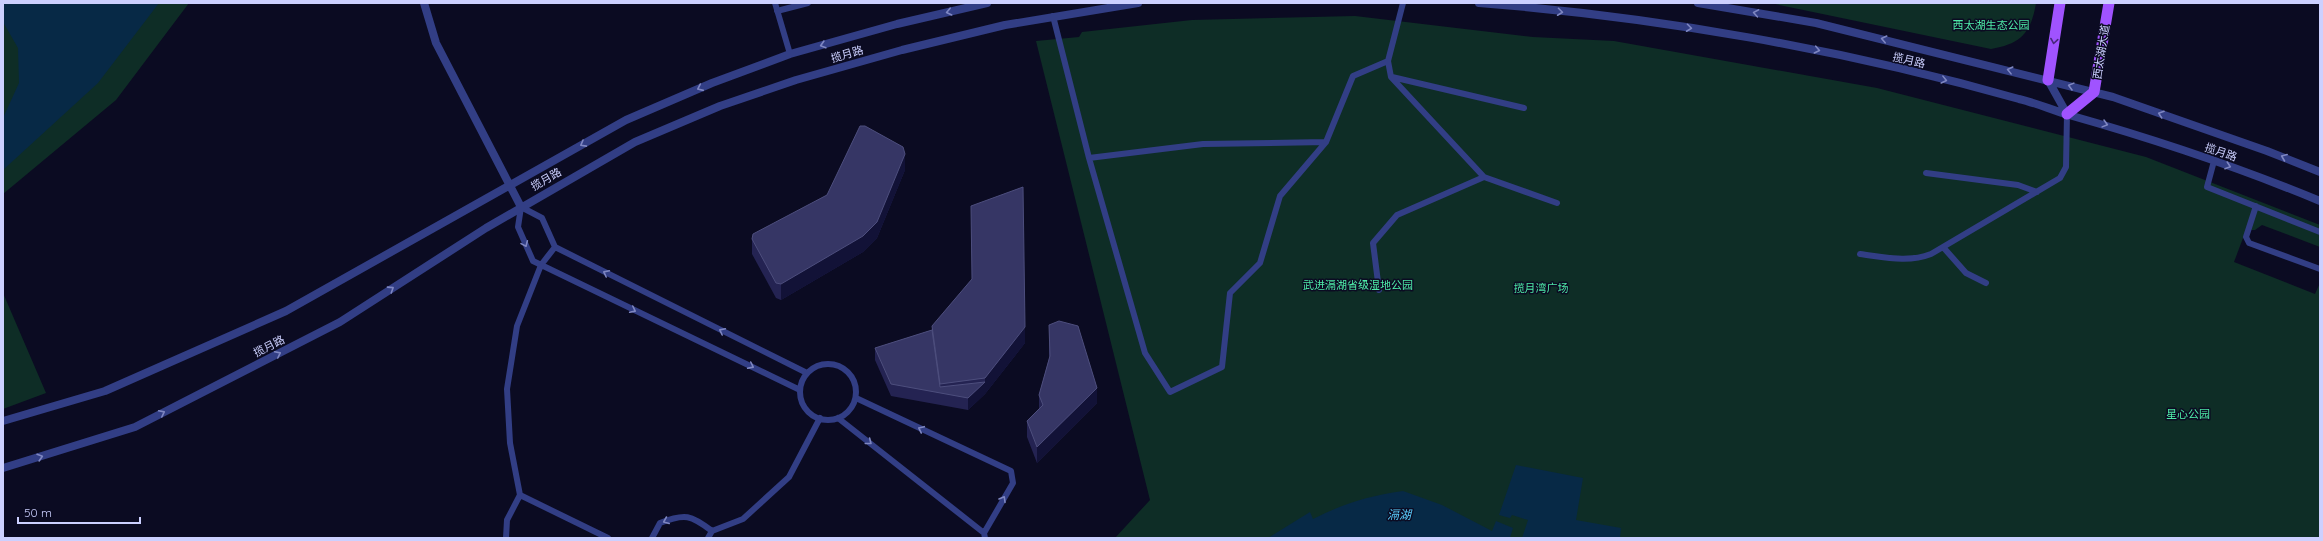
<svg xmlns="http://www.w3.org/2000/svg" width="2323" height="541" viewBox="0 0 2323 541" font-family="Quicksand,'Noto Sans SC',sans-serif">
<rect width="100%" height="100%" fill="#0b0b22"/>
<path fill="#0e2d26" d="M 3,3 L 189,3 L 116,100 L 3,194 Z
M 1770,3 L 2036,3 C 2031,33 2021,44 1991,49 Z
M 1355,16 L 1533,37 L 1614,41 L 1877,88 L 2146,157 L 2320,225 L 2320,247 L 2262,225 L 2255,230 L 2246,230 L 2234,262 L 2315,294 L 2320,283 L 2320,538 L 1115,538 L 1150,500 L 1036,41 L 1079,37 L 1082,32 L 1192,20 Z
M 3,293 L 46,393 L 3,409 Z"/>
<path fill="#072946" d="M 3,3 L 159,3 L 98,83 L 3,170 L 3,118 L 19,83 L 18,48 L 3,22 Z
M 1516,465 L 1583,478 L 1576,520 L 1621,528 L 1620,538 L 1522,538 L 1528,520 L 1512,515 L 1510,518 L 1499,515 Z
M 1403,491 L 1442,505 L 1492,531 L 1496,521 L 1513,528 L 1510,538 L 1268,538 L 1310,512 L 1313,519 C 1345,503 1368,496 1403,491 Z"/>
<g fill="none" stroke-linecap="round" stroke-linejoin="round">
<path stroke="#323e85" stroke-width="6" d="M 775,3 L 790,54
M 777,11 L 808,3
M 1053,16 L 1089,158 L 1145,353 L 1170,392 L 1222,367 L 1230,293 L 1260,263 L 1280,196 L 1326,142 L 1353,76 L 1388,61 L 1403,3
M 1388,61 L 1391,77 L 1484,177 L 1557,203
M 1392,77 L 1524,108
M 1089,158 L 1203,144 L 1326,142
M 2214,161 L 2207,187 L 2320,232
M 1926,173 L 2018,185 L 2037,192
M 2256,206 L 2246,237 L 2249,243 L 2320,269
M 1943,247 L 1966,273 L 1986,283
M 1860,254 C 1884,257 1908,263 1931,254 L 2060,178 L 2066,167 L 2067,114
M 1379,290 L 1373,243 L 1397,215 L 1484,177
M800 392a28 28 0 1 1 56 0a28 28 0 1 1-56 0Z
M 800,390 L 533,261 L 518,227 L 521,207 L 542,218 L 555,247 L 807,373
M 856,398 L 1011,471 L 1013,483 L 984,533
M 838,418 L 984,533 L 985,538
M 520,495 L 608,538
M 506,538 L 507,520 L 520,495 L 510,443 L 507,389 L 517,326 L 541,265 L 555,247
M 652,538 L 660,523 C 685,513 691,515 712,531
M 708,538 L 712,531 L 743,519 L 789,477 L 820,418"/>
<path stroke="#323e85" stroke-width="8" d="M 424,3 L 436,43 L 521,207
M 1479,3 C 1659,17 1846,50 2019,99 C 2036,103 2052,110 2069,115 C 2154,139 2238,167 2320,201
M 1698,3 L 1816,23 L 2113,97 L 2267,151 L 2320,172
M 2048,80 L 2067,114
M 3,421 L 105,391 L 286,311 L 626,120 L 712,83 L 790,54 L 897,24 L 987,3
M 3,468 L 135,427 L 340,322 L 486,228 L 635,142 L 720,106 L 796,80 L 902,50 L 1005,25 L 1138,3"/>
<path stroke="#a053ff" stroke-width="11" d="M 2048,80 L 2060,3
M 2067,114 L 2094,92 L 2109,3"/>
</g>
<path fill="#242352" d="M 905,170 L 877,238 L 863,252 L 781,300 L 776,298 L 752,254 L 752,239 L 827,195 Z
M 1049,325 L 1097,403 L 1037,463 L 1027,437 L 1027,421 L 1039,409 L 1039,395 L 1049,358 Z
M 932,326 L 1025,343 L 985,394 L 968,410 L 891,396 L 875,360 L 875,348 L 932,330 Z"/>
<path fill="#121237" d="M 905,154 L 905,170 L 877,238 L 863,252 L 781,300 L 781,284 Z
M 1025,327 L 1025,343 L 985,394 L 968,410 L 968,398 L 985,382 L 985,378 Z
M 1097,388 L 1097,403 L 1037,463 L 1037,447 Z"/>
<path fill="#363665" stroke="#4d4e7d" d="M 860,126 L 865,126 L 903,147 L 905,154 L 877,222 L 863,236 L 781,284 L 776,283 L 752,239 L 753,234 L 827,195 Z
M 1023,187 L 1025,327 L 985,378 L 940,384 L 932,326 L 972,279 L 971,206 Z
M 1059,321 L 1078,326 L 1097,388 L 1037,447 L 1027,421 L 1043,405 L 1039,395 L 1050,356 L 1049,325 Z
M 932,330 L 940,387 L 985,382 L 968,398 L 891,384 L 875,348 Z"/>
<defs><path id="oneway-chevron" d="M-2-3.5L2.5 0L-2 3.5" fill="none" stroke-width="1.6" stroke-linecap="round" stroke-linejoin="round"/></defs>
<g stroke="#7f87c2">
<use href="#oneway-chevron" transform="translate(949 12) rotate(167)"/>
<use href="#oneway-chevron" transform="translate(1560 12) rotate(7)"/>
<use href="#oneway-chevron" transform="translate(1756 13) rotate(-170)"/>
<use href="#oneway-chevron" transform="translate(1689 28) rotate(7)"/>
<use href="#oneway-chevron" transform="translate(1884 39) rotate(-167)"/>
<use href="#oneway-chevron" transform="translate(823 45) rotate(164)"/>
<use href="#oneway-chevron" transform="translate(1817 50) rotate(12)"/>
<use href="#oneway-chevron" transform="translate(2010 70) rotate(-166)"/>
<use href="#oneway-chevron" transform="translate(1944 80) rotate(14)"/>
<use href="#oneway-chevron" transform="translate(2071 86) rotate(-165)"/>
<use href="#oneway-chevron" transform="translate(700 88) rotate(156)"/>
<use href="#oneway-chevron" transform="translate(2161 114) rotate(-161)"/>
<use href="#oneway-chevron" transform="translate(2105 124) rotate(15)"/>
<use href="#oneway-chevron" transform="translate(583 144) rotate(151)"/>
<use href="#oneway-chevron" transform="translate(2284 157) rotate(-158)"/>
<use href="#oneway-chevron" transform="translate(2228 166) rotate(19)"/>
<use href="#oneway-chevron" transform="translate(525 244) rotate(66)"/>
<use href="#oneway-chevron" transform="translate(606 273) rotate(-153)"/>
<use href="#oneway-chevron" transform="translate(391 289) rotate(-33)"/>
<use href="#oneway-chevron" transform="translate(633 310) rotate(26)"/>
<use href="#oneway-chevron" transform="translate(722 331) rotate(-153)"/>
<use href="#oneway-chevron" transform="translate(278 354) rotate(-27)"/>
<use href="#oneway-chevron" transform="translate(751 366) rotate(26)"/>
<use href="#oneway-chevron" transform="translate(162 413) rotate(-27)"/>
<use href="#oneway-chevron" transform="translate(921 429) rotate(-155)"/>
<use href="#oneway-chevron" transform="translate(869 442) rotate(38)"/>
<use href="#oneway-chevron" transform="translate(40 457) rotate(-17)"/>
<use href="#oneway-chevron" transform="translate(1003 499) rotate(-60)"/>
<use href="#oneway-chevron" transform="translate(666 521) rotate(157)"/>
</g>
<use stroke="#47287a" href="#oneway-chevron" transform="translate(2054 41) rotate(99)"/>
<g text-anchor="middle" stroke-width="3" stroke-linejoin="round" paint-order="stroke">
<g font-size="11" fill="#4eeaa7" stroke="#0b0b22">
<text x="1991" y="29">西太湖生态公园</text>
<text x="1358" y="289">武进滆湖省级湿地公园</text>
<text x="1541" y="292">揽月湾广场</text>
<text x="2188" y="418">星心公园</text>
</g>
<g font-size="11" fill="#ccd0ff" stroke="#0b0b22">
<text transform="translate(2101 52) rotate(-81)" y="4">西太湖大道</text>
<text transform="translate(847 54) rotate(-16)" y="4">揽月路</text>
<text transform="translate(1909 60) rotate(13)" y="4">揽月路</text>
<text transform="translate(2221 152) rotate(19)" y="4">揽月路</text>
<text transform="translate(546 179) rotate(-30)" y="4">揽月路</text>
<text transform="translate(269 346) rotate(-27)" y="4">揽月路</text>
</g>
<g font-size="12" font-style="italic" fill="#5ad0ff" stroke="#0b0b22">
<text x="1399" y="519">滆湖</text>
</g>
</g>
<rect width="2323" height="541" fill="none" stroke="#ccd0ff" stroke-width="8"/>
<path d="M18 517v6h122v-6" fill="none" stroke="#ccd0ff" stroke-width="2"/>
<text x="24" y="517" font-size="12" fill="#ccd0ff" stroke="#0b0b22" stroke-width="3" paint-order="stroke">50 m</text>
</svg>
